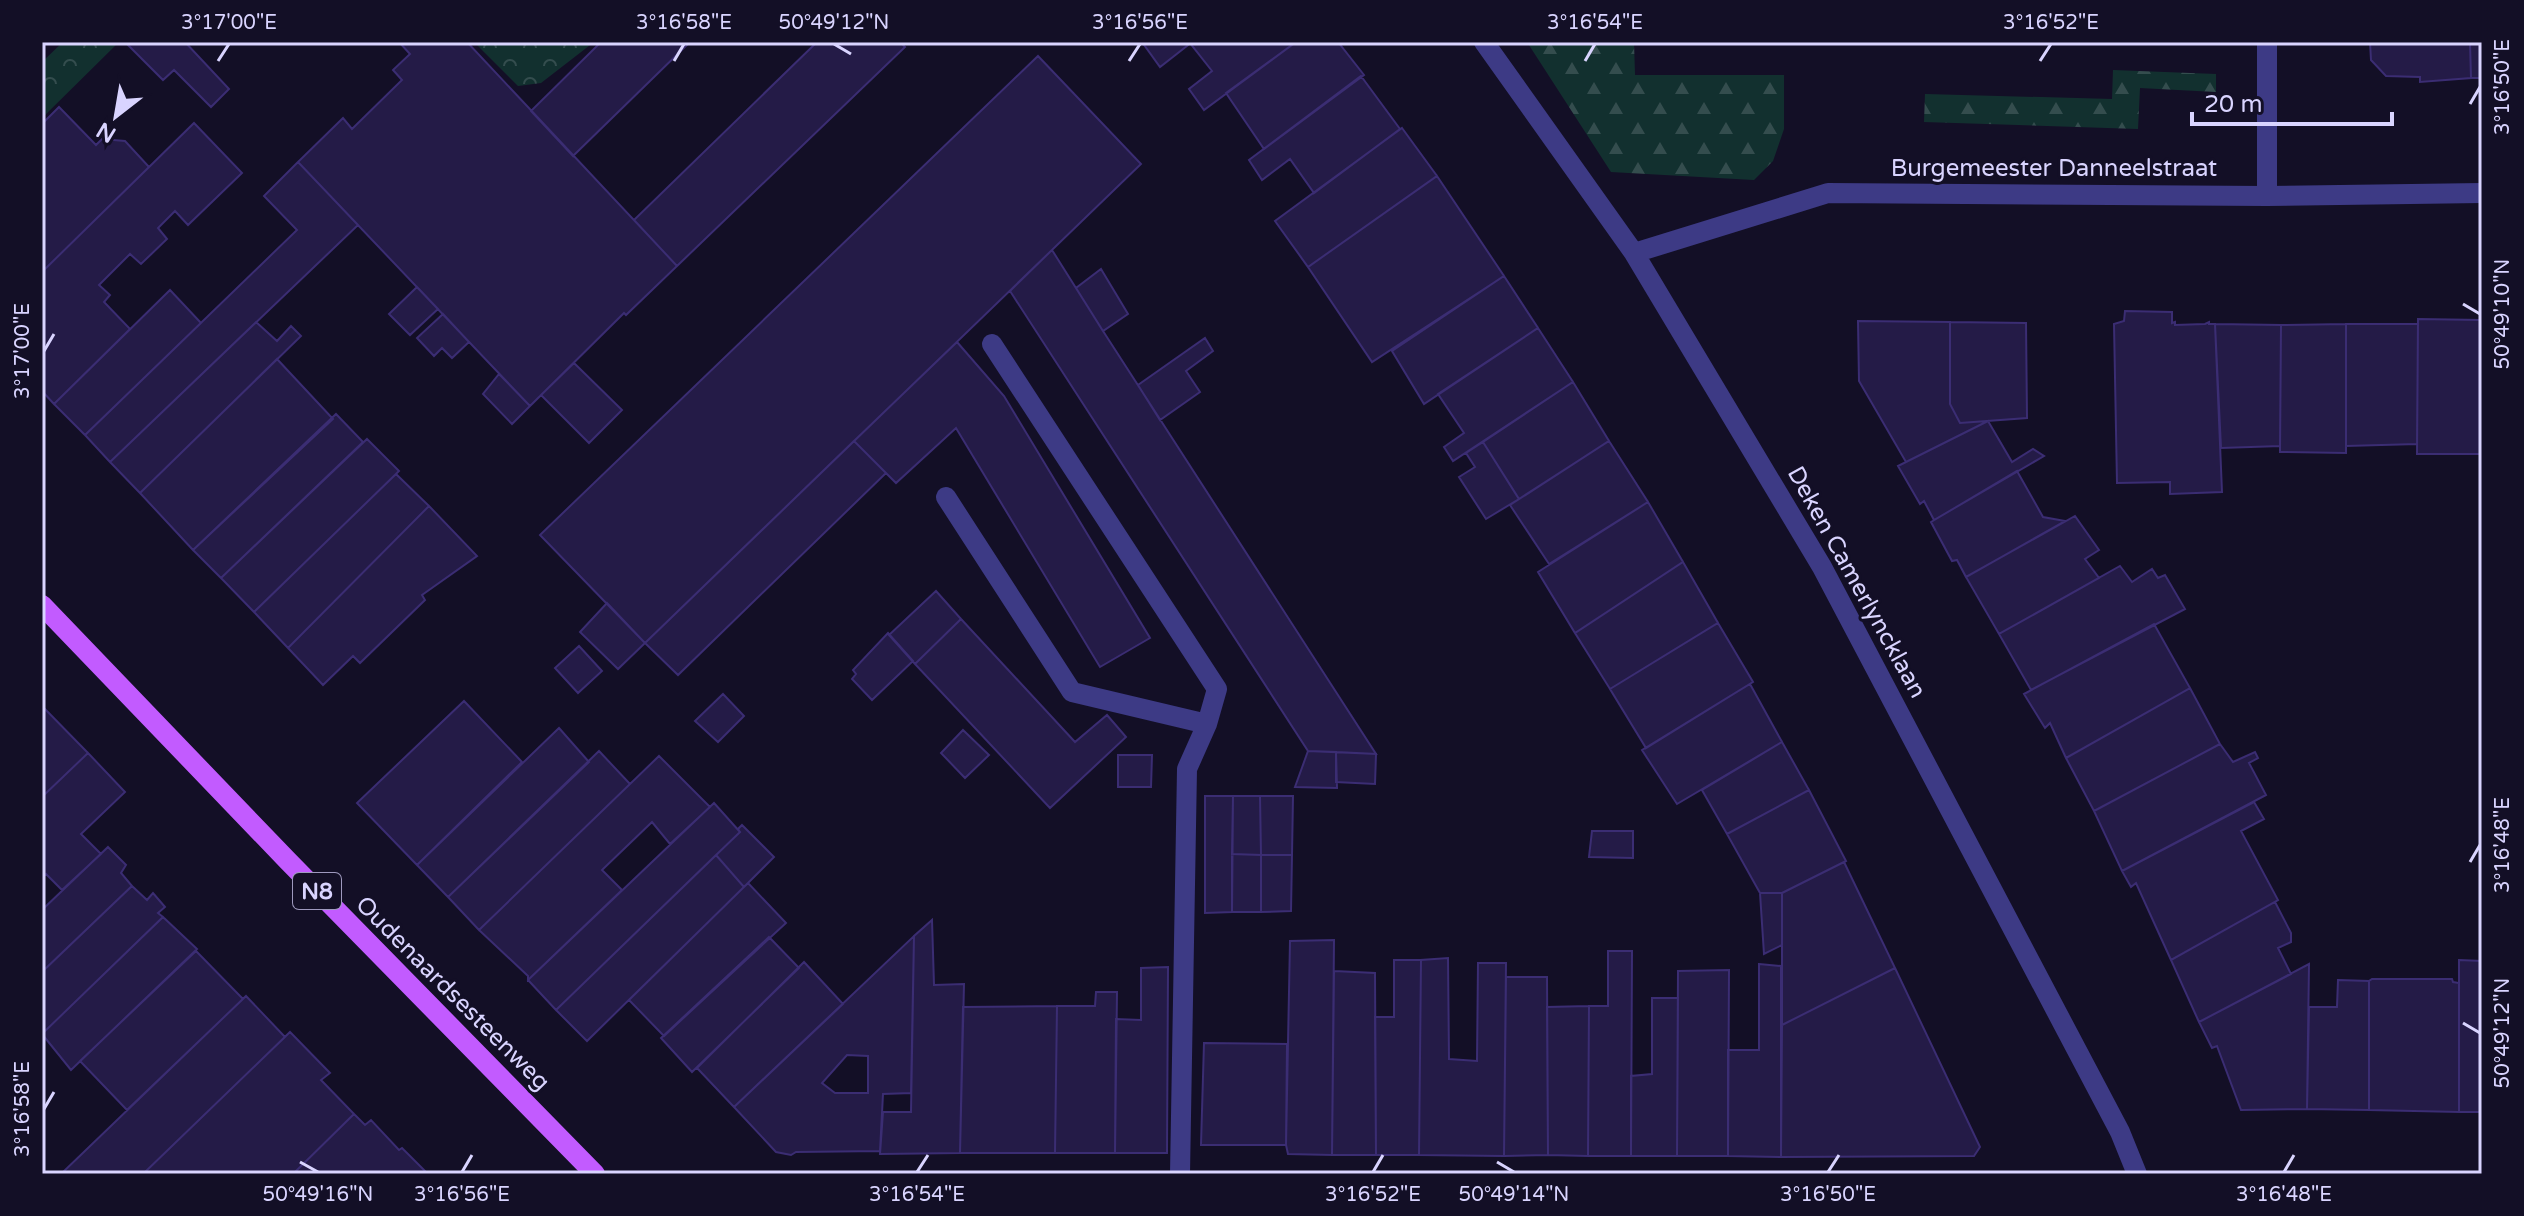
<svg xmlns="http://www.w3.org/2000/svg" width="2524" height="1216" viewBox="0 0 2524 1216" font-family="'Varela Round',sans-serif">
<defs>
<pattern id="forest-firs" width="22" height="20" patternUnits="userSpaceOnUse" patternTransform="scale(2)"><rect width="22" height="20" fill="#12302f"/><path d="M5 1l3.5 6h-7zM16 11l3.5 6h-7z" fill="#344d4e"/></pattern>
<pattern id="park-crowns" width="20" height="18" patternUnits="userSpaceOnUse" patternTransform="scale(2)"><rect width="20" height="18" fill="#12302f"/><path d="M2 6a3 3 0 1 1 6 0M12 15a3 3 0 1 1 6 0" fill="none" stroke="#344d4e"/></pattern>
</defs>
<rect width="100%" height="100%" fill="#130f26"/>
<path fill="url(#forest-firs)" d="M 1527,42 L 1634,42 L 1635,75 L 1784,75 L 1784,129 L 1773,161 L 1754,180 L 1611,172 Z
M 2113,70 L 2216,74 L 2216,92 L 2140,88 L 2138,129 L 1924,122 L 1925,94 L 2112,99 Z"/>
<path fill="url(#park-crowns)" d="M 63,42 L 119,42 L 42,118 L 42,62 Z
M 474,42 L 594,42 L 541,83 L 518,86 Z"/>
<path fill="#241b47" stroke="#3b2d73" stroke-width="2" fill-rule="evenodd" d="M 128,42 L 185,42 L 229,89 L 211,107 L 174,70 L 163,80 L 127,44 Z
M 399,42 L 467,42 L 677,266 L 626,315 L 624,313 L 530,406 L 298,162 L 343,118 L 352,129 L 402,80 L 393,70 L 410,54 Z
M 601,42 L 690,42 L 573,156 L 531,111 Z
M 817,42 L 900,42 L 905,47 L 677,266 L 634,220 Z
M 1142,42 L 1192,42 L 1160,67 Z
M 1192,42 L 1296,42 L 1204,110 L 1189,89 L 1212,71 L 1190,43 Z
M 1296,42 L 1338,42 L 1364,75 L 1264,149 L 1226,93 Z
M 2370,42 L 2470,42 L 2471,78 L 2420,82 L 2420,77 L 2386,76 L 2371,60 Z
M 2470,42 L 2482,42 L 2482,78 L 2471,78 Z
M 1038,56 L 1141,164 L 645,643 L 540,535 Z
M 1361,76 L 1400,129 L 1314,193 L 1290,159 L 1262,180 L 1249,160 Z
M 59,107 L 96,145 L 102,139 L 125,141 L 149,167 L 42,272 L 42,124 Z
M 194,123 L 242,173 L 188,225 L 175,211 L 158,228 L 167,239 L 141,264 L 130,254 L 99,285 L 110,295 L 104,302 L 130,329 L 54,404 L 42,391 L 42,272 Z
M 1402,128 L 1437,176 L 1308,267 L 1275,221 Z
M 298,162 L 358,225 L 110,462 L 85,435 L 297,230 L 264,196 Z
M 1437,176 L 1504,276 L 1372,362 L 1308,267 Z
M 1052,250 L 1103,331 L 1376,754 L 1308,751 L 1010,291 Z
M 1101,269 L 1128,314 L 1103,331 L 1076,288 Z
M 1504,276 L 1538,328 L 1424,404 L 1392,351 Z
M 417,287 L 438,309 L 410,335 L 389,314 Z
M 170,290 L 201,323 L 85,435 L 54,404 Z
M 2125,311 L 2172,312 L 2172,323 L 2175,322 L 2175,325 L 2205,324 L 2209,322 L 2209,324 L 2215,324 L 2222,492 L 2170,494 L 2170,482 L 2117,483 L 2114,324 L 2124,321 Z
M 443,314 L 469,342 L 452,358 L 442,348 L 434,356 L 417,338 Z
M 2418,319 L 2482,320 L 2482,454 L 2417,454 Z
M 1858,321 L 1950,322 L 1950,404 L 1960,423 L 1988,421 L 1906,462 L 1859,381 Z
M 256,322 L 277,341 L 291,326 L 301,336 L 140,493 L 110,462 Z
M 1950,322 L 2026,323 L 2027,418 L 1960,423 L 1950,404 Z
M 2215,324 L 2281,325 L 2280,446 L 2221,448 Z
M 2346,324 L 2346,453 L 2280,452 L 2281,325 Z
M 2346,324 L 2418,324 L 2417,444 L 2346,446 Z
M 1538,328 L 1573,382 L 1453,461 L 1444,447 L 1464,433 L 1438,394 Z
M 1205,338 L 1213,351 L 1186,371 L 1200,392 L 1160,420 L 1138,385 Z
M 957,342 L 1004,396 L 1150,638 L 1100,667 L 956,428 L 896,483 L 854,441 Z
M 277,359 L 333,419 L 193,550 L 140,493 Z
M 574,363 L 622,410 L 589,443 L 541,395 Z
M 499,374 L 530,406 L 512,424 L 483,394 Z
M 1573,382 L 1609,441 L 1519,499 L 1483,442 Z
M 336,414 L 363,442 L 221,578 L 193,550 Z
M 1988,421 L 2012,462 L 2033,449 L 2044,456 L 1934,520 L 1924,501 L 1920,504 L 1898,466 Z
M 367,439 L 399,471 L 254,612 L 221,578 Z
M 854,441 L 886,473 L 678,675 L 645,643 Z
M 1609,441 L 1648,502 L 1549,564 L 1510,505 Z
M 1483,442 L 1519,499 L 1486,519 L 1459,477 L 1475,467 L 1466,453 Z
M 2017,471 L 2043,517 L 2065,521 L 1966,577 L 1957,560 L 1952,561 L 1931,522 Z
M 396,474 L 429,506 L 288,648 L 254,612 Z
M 1648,502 L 1683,562 L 1575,633 L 1538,572 Z
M 429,506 L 477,556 L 422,595 L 425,600 L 360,663 L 353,656 L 323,685 L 288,648 Z
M 2075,516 L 2099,550 L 2085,559 L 2099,578 L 1999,634 L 1966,577 Z
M 1683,562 L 1718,623 L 1610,689 L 1575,633 Z
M 2120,566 L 2132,582 L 2152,569 L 2158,578 L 2165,575 L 2185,609 L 2031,690 L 1999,634 Z
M 936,591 L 961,619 L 915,664 L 889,635 Z
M 607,603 L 645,643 L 618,669 L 580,632 Z
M 961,619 L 1075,742 L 1107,715 L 1126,737 L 1050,808 L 915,664 Z
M 1718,623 L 1753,682 L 1646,748 L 1610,689 Z
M 2154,624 L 2190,688 L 2066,758 L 2050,723 L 2045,728 L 2024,694 Z
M 888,633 L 913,661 L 872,700 L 852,679 L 856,674 L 853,670 Z
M 579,646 L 602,671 L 578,693 L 555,668 Z
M 1750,684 L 1782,742 L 1677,804 L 1642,750 Z
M 2190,688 L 2220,744 L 2094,811 L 2066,758 Z
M 723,694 L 744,716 L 718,742 L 695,721 Z
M 464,701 L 522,762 L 417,865 L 357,803 Z
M 42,706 L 88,753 L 42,797 Z
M 559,728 L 589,762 L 448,897 L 417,865 Z
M 963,730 L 989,755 L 965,778 L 941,753 Z
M 1782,742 L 1809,790 L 1727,834 L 1702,790 Z
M 2220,744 L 2233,762 L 2255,752 L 2258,758 L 2249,763 L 2266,795 L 2122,871 L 2094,811 Z
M 599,751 L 630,784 L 479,930 L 448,897 Z
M 1308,751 L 1336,752 L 1337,788 L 1295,787 Z
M 1336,752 L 1376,754 L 1375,784 L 1336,782 Z
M 88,753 L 125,792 L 81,834 L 101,854 L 62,890 L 46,874 L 42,878 L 42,797 Z
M 1118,755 L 1152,755 L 1151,787 L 1118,787 Z
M 659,756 L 710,807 L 670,844 L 652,822 L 602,870 L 622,890 L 528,980 L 528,976 L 479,930 Z
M 1809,790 L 1846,861 L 1782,893 L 1760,893 L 1727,834 Z
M 1205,796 L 1233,796 L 1232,912 L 1205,913 Z
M 1233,796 L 1260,796 L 1261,855 L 1232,854 Z
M 1260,796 L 1293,796 L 1292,855 L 1261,855 Z
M 2254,802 L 2264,819 L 2241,831 L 2278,900 L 2171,960 L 2136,883 L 2131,887 L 2122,871 Z
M 714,803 L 740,832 L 556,1010 L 528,980 Z
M 742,825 L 774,857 L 744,887 L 716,855 L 740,832 L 738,829 Z
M 1592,831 L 1633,831 L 1633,858 L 1589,857 Z
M 108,847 L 126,865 L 121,873 L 132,886 L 42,972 L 42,910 Z
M 1232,854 L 1261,855 L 1261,912 L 1232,912 Z
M 716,855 L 744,887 L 587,1041 L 556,1010 Z
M 1261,855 L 1292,855 L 1291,911 L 1261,912 Z
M 1844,862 L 1895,968 L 1782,1025 L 1782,893 Z
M 748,883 L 786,923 L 664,1036 L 629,1000 Z
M 132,886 L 147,900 L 153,893 L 165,907 L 158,913 L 163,917 L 42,1034 L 42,972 Z
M 1760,893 L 1782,893 L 1782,945 L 1764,954 Z
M 2275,902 L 2291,933 L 2291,942 L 2278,948 L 2291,974 L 2199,1022 L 2171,960 Z
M 163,917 L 197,949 L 71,1070 L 42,1034 Z
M 932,920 L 934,985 L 964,984 L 960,1153 L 880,1154 L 883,1112 L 911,1112 L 914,936 Z
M 914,936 L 911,1093 L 883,1094 L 880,1151 L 796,1152 L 791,1155 L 776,1152 L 734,1107 ZM 847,1055 L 868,1056 L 868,1093 L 835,1093 L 822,1083 Z
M 769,937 L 799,968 L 692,1072 L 661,1038 Z
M 1334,940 L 1332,1155 L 1288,1154 L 1286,1145 L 1290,941 Z
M 196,951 L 243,999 L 127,1110 L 80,1061 Z
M 1608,951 L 1632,951 L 1631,1156 L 1588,1156 L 1589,1006 L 1608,1006 Z
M 1448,958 L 1449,1059 L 1477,1061 L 1478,963 L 1506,963 L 1504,1156 L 1419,1155 L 1421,960 Z
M 1394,960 L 1421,960 L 1419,1155 L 1376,1155 L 1375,1017 L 1394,1017 Z
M 2459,960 L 2482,961 L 2482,1112 L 2459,1112 Z
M 804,962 L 843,1004 L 734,1107 L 697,1068 Z
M 1759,964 L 1781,966 L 1781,1157 L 1728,1156 L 1728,1050 L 1759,1050 Z
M 2309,964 L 2307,1109 L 2241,1110 L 2217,1046 L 2212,1048 L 2199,1022 Z
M 1168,967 L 1167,1153 L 1115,1153 L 1116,1019 L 1141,1020 L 1141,968 Z
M 1895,968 L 1980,1147 L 1974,1156 L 1781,1157 L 1782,1025 Z
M 1729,970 L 1728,1156 L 1677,1156 L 1678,971 Z
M 1334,971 L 1375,973 L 1376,1155 L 1332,1155 Z
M 1506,977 L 1547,977 L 1548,1155 L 1504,1156 Z
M 2372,979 L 2452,979 L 2453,982 L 2459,983 L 2459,1112 L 2369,1110 L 2369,981 Z
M 2338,980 L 2369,981 L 2369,1110 L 2307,1109 L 2309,1007 L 2337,1007 Z
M 1096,992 L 1117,992 L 1115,1153 L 1055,1153 L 1057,1006 L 1095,1006 Z
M 246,996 L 285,1037 L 143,1174 L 61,1174 Z
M 1652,998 L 1678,998 L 1677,1156 L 1631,1156 L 1631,1076 L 1652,1074 Z
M 1057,1006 L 1055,1153 L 960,1153 L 963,1007 Z
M 1589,1006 L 1588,1156 L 1548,1155 L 1547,1007 Z
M 290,1032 L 330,1073 L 321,1080 L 354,1114 L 293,1174 L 143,1174 Z
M 1204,1043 L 1287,1044 L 1286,1145 L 1201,1145 Z
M 354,1114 L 365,1125 L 371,1120 L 399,1150 L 402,1148 L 425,1171 L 422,1174 L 293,1174 Z"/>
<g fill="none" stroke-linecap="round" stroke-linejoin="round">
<path stroke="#3d3a85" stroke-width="20" d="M 992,344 L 1217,689 L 1207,724 L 1187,769 L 1180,1174
M 946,497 L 1072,692 L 1207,724"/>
<path stroke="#3d3a85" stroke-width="20" d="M 1484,42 L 1634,253 L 1822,567 L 2120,1132 L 2137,1174
M 2267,196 L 2267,42
M 1634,253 L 1828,193 L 2267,196 L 2482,193"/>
<path stroke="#c25bff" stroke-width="20" d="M 42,605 L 288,861 L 595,1174"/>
</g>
<path fill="none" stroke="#d9d4ff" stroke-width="3" d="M 834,44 L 851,54M 218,61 L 229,44M 674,61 L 684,44M 1129,61 L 1140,44M 1585,61 L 1595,44M 2040,61 L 2051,44M 2470,104 L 2480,87M 2463,304 L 2480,314M 44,351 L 54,334M 2470,862 L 2480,845M 2463,1023 L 2480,1033M 44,1109 L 54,1092M 300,1162 L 318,1172M 1497,1162 L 1514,1172M 462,1172 L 472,1155M 917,1172 L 928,1155M 1373,1172 L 1383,1155M 1828,1172 L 1839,1155M 2284,1172 L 2294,1155"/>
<g text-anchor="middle" stroke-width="6" stroke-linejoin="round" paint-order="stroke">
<rect fill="#130f26" stroke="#9e99be" stroke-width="2" x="293" y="873" width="48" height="36" rx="6"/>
<g font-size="22" font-weight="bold" fill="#d9d4ff">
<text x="317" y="899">N8</text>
</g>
<g font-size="24" fill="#d9d4ff" stroke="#130f26">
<text x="2054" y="176">Burgemeester Danneelstraat</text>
<text transform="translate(1857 582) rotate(61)" y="8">Deken Camerlyncklaan</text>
<text transform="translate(453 993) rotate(45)" y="8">Oudenaardsesteenweg</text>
</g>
</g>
<rect width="2524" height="1216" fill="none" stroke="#130f26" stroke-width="88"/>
<g transform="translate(116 116) rotate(211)" stroke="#130f26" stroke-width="6" paint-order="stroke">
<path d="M0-6L14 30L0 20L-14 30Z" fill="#d9d4ff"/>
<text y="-12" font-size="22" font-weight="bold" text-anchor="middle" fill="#d9d4ff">N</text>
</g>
<path d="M2192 112v12h200v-12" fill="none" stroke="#d9d4ff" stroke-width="4"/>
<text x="2204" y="112" font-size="24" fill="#d9d4ff" stroke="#130f26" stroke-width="6" paint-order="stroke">20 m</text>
<rect x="44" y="44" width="2436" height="1128" fill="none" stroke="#d9d4ff" stroke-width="3"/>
<g font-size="20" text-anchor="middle" fill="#d9d4ff">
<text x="229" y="29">3°17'00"E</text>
<text x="684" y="29">3°16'58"E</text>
<text x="834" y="29">50°49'12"N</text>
<text x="1140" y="29">3°16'56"E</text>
<text x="1595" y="29">3°16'54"E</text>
<text x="2051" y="29">3°16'52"E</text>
<text transform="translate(2502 87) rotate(-90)" y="7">3°16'50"E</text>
<text transform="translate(2502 314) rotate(-90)" y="7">50°49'10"N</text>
<text transform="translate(22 351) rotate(-90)" y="7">3°17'00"E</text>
<text transform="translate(2502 845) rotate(-90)" y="7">3°16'48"E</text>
<text transform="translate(2502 1033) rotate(-90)" y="7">50°49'12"N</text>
<text transform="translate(22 1109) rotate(-90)" y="7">3°16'58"E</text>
<text x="318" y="1201">50°49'16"N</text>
<text x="462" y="1201">3°16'56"E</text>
<text x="917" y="1201">3°16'54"E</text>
<text x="1373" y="1201">3°16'52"E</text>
<text x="1514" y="1201">50°49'14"N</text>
<text x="1828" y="1201">3°16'50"E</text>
<text x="2284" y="1201">3°16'48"E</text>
</g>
</svg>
